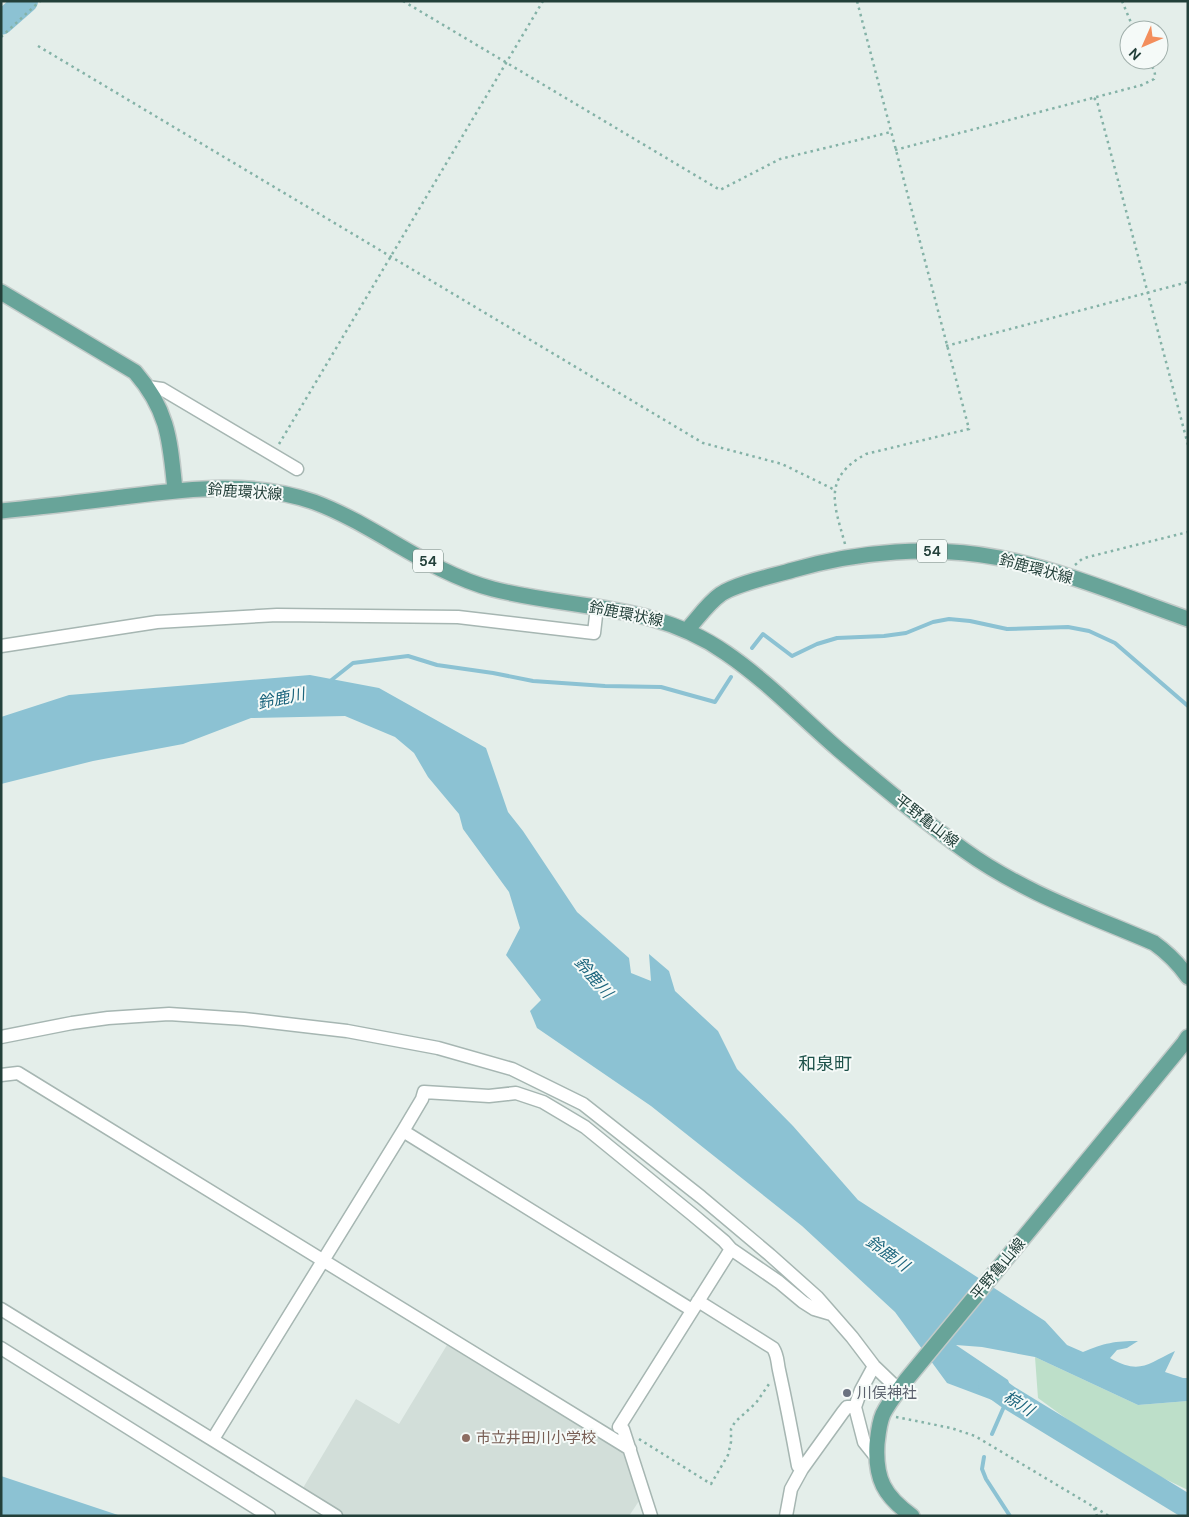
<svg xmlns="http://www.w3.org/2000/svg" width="1189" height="1517" viewBox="0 0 1189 1517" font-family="'DM Sans','Noto Sans JP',sans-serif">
<rect width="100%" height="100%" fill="#e4eeea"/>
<path fill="#d2ded9" d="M 447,1345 L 624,1453 L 639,1501 L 629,1516 L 344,1516 L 303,1488 L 356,1399 L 399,1424 Z"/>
<path fill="#bddfc9" d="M 1035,1357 L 1138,1405 L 1188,1401 L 1188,1490 L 1119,1457 L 1038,1398 Z"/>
<path fill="#8cc2d3" d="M 310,675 L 379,688 L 486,748 L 508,812 L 523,831 L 577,912 L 629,958 L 631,973 L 651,981 L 649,954 L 669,971 L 675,991 L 718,1031 L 737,1069 L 793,1126 L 858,1200 L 1045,1321 L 1067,1345 L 1083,1352 C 1104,1343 1115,1341 1138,1341 L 1127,1348 L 1117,1350 L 1110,1358 C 1140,1375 1147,1364 1175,1351 L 1165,1372 L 1183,1378 L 1188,1378 L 1188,1401 L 1138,1405 L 1035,1357 L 982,1347 L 956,1345 L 1008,1380 L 1019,1410 L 947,1383 L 895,1312 L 802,1226 L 651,1106 L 537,1028 L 530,1011 L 541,1000 L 506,955 L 520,928 L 509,892 L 463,829 L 459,814 L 428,777 L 414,753 L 395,737 L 345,716 L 251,718 L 183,744 L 93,761 L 1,784 L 1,717 L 69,695 Z
M 1,1476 L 121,1516 L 1,1516 Z"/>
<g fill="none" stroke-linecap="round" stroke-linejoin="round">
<path stroke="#8cc2d3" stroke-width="4" d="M 752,648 L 763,634 L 792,656 L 817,644 L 837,638 L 884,636 L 906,633 L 933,622 L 949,619 L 970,621 L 1007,629 L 1068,627 L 1089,631 L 1115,643 L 1188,706
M 329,682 L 353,663 L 408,656 L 437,665 L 493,673 L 533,681 L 605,686 L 661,687 L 715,702 L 731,677
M 992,1434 L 1006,1402
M 984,1457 L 982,1469 L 986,1479 L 1010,1516"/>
<path stroke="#8cc2d3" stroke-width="24" d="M 1,23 L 26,1
M 990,1384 L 1008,1397 L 1188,1507"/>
<g stroke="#a6b6b2" stroke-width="15">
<path id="minor" d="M 148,387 L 162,389 L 297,469
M 1,646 L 157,622 L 277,615 L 458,617 L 594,633 L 597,607
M 1,1037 L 72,1023 L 108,1018 L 169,1014 L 244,1019 L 347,1031 L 438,1048 L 512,1069 L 583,1104 L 701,1197 L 770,1255 L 817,1297 L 852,1337 L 874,1366 L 899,1390
M 1,1075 L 18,1073 L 630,1449
M 403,1131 L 692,1310
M 698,1301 L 773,1348 C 778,1356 777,1361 779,1370 C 786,1402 792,1433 798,1466 L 802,1469
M 1,1309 L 336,1516
M 1,1348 L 269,1516
M 874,1366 L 861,1390 L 855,1407 L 864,1442 L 876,1457
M 213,1439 L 403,1131 L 422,1099 L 424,1092 L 489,1096 L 516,1093 L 543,1102 L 585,1127 L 693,1215 L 724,1241 L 731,1249 L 779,1282 L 803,1302 L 814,1309 L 831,1314
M 651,1516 L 623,1429 L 619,1427 L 731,1249
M 786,1516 L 791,1489 L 802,1469 L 843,1412 L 847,1407 L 855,1407"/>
</g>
<g stroke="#c1cac8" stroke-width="18">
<path id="major" d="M 1,292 L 135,372 C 169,411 170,442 175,490
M 1,511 C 42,507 82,502 123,497 C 186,489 252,480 314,502 C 376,525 428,572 493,589 C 575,610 653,602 726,653 C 767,681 801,717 838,749 C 879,784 921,819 964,850 C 1022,892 1089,915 1154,943 C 1168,953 1178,963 1188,977
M 687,630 C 698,618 708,603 721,594 C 738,583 773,576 793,570 C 859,551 932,545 1000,558 C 1064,571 1126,597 1188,619
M 912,1516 C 884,1496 875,1479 877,1444 C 878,1435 879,1423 883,1414 C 889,1402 899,1390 907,1379 L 1184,1043 L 1188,1037"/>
</g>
<path stroke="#84b2a7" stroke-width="2.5" stroke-dasharray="2.5 4" stroke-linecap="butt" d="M 403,1 L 720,190 L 780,159 L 891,132
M 1122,1 L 1134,30
M 1,37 L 40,1
M 38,46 L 703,443 L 782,464 L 835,490
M 1094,98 L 1097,101 L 1188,445
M 895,150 L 1142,85 L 1154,79 C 1157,72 1152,67 1148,60
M 946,346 L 1188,282
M 279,444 L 543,1
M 845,544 C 834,504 822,478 866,454 L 969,429 L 857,1
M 1075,565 L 1082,559 L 1088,557 L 1188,532
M 896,1417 L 951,1428 L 975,1436 L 1109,1516
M 639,1439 L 711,1484 L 728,1455 L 731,1442 L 731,1429 L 735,1422 L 756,1403 L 769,1384
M 1094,1508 L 1097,1516"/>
<use href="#minor" stroke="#fff" stroke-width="12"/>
<use href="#major" stroke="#68a499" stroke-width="15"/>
</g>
<circle fill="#6b7280" stroke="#f5faf8" stroke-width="2" cx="847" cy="1393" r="5"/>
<circle fill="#8d6e63" stroke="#f5faf8" stroke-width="2" cx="466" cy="1438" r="5"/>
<g text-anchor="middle" stroke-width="4" stroke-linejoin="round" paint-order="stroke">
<g fill="#f5faf8" stroke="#627873" stroke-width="1">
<rect x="917" y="539.5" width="30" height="23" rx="4"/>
<rect x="413" y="549.5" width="30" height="23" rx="4"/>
</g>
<g font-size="14" font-weight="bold" fill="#23403a">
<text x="932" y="556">54</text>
<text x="428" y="566">54</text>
</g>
<g font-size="15" fill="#23403a" stroke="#f5faf8">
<text transform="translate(245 492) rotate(4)" y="5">鈴鹿環状線</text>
<text transform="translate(1036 569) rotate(15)" y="5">鈴鹿環状線</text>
<text transform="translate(626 614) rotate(11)" y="5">鈴鹿環状線</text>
<text transform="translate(927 821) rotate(38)" y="5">平野亀山線</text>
<text transform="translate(998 1269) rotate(-50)" y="5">平野亀山線</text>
</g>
<g font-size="15" fill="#5b616d" stroke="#f5faf8" text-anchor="start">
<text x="857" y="1398">川俣神社</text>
</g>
<g font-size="15" fill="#785e54" stroke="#f5faf8" text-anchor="start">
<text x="476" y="1443">市立井田川小学校</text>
</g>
<g font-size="16" font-style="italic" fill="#1c657d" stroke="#f5faf8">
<text transform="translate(281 698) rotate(-12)" y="6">鈴鹿川</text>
<text transform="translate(594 977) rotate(49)" y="6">鈴鹿川</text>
<text transform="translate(888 1253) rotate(36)" y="6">鈴鹿川</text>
<text transform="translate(1019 1403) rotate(32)" y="6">椋川</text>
</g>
<g font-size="18" fill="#1e524a" stroke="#f5faf8">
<text x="825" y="1070">和泉町</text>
</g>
</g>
<rect width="1189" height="1517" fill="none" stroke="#23403a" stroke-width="5"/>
<g transform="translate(1144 45) rotate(225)"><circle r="24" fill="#f5faf8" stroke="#a1b0ac"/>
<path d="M0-4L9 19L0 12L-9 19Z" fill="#f38e5c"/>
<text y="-8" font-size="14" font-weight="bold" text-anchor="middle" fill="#23403a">N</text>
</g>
</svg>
